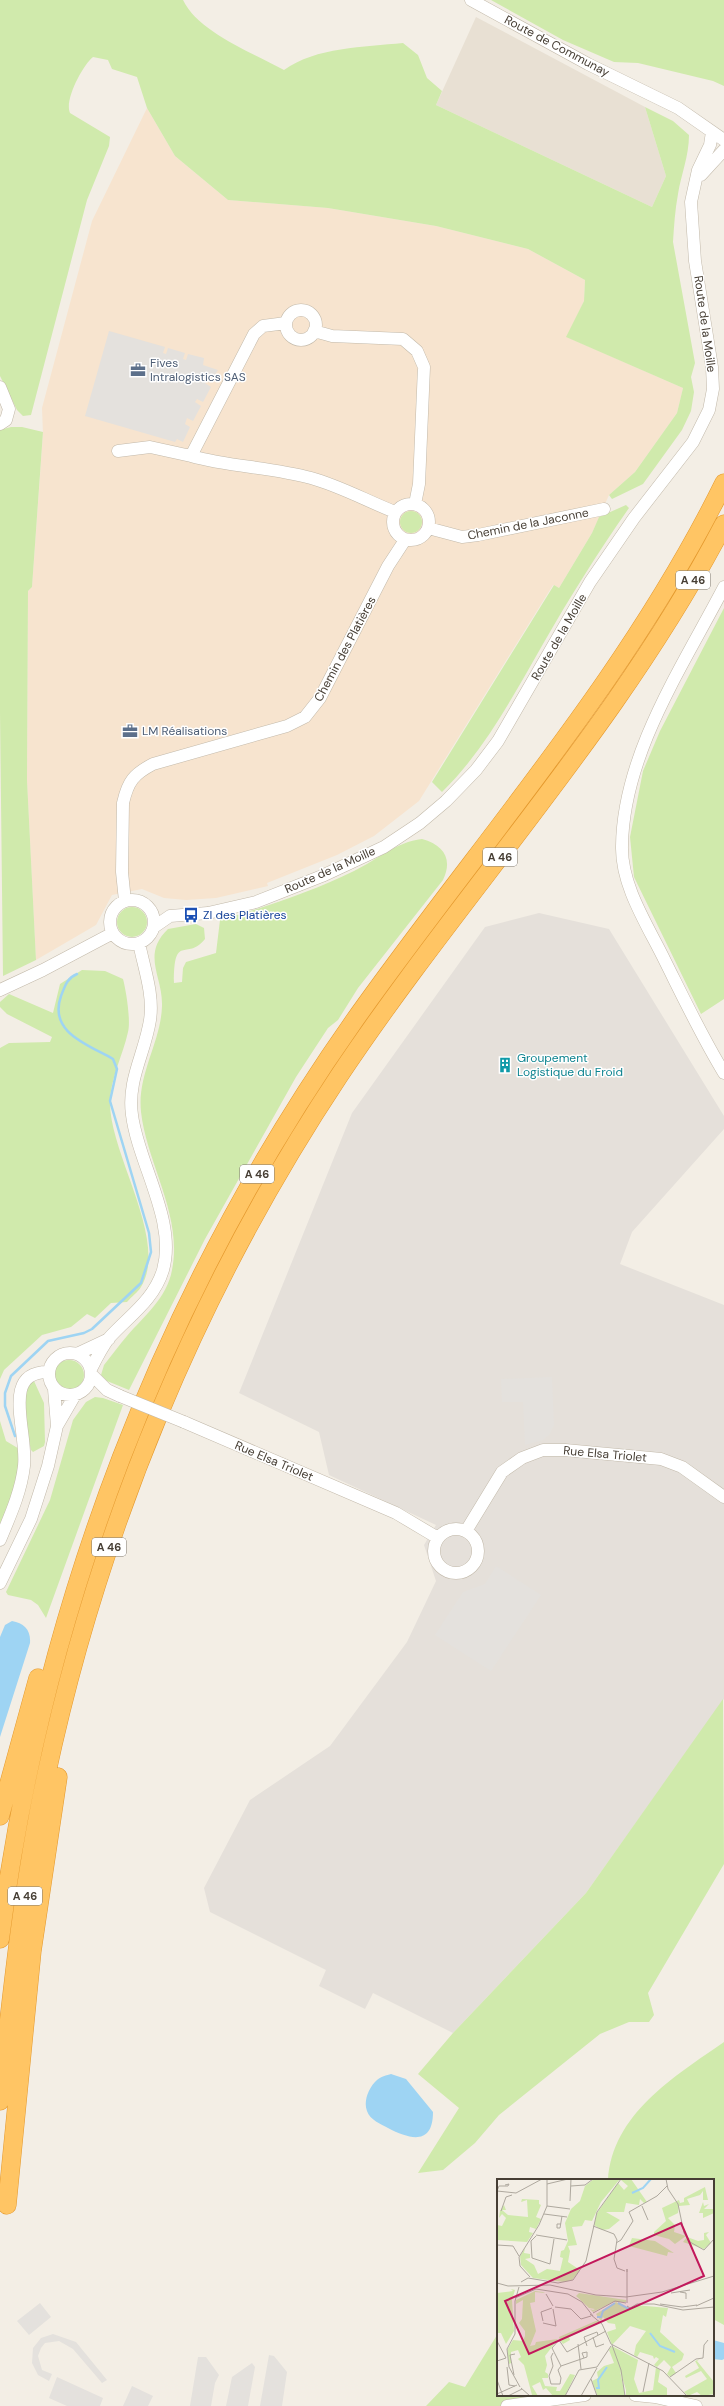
<svg xmlns="http://www.w3.org/2000/svg" width="724" height="2406" viewBox="0 0 724 2406" font-family="'DM Sans',sans-serif">
<rect width="100%" height="100%" fill="#f3eee5"/>
<path fill="#e8e0d3" d="M 476,17 L 645,107 L 666,176 L 652,207 L 436,105 Z"/>
<path fill="#f7e4cf" d="M 147,108 L 175,156 L 228,200 L 328,208 L 436,226 L 528,249 L 585,280 L 584,301 L 567,337 L 683,388 L 677,413 L 635,472 L 609,495 L 592,533 L 559,588 L 553,585 L 419,801 L 374,836 L 337,855 L 267,883 L 268,886 L 216,898 L 186,900 L 164,898 L 142,889 L 112,895 L 96,925 L 36,960 L 27,780 L 28,591 L 32,587 L 43,434 L 42,408 L 92,221 Z"/>
<path fill="#e5e0da" d="M 539,913 L 609,929 L 724,1116 L 724,1129 L 632,1232 L 620,1264 L 724,1305 L 724,1699 L 586,1893 L 453,2033 L 373,1993 L 365,2009 L 319,1986 L 326,1970 L 210,1912 L 204,1888 L 250,1800 L 330,1746 L 407,1642 L 436,1581 L 424,1545 L 436,1525 L 329,1475 L 319,1432 L 239,1393 L 352,1113 L 485,927 Z"/>
<path fill="#d0eaac" d="M 0,0 L 183,0 C 198,32 253,53 284,70 C 316,47 364,47 403,43 L 418,55 L 427,78 L 442,91 L 436,105 L 652,207 L 666,176 L 645,107 L 673,121 L 689,135 C 689,156 681,175 678,194 C 675,210 674,226 673,242 L 695,363 L 691,377 L 694,392 L 691,411 L 682,430 L 643,484 L 612,499 L 609,495 L 635,472 L 677,413 L 683,388 L 566,337 L 584,301 L 585,280 L 528,249 L 436,226 L 328,208 L 228,200 L 175,156 L 147,108 L 137,77 L 112,69 L 108,60 L 93,57 C 83,65 64,100 70,113 L 110,137 L 109,146 L 87,200 L 31,415 L 23,416 L 17,410 L 0,376 Z
M 491,0 L 724,0 L 724,86 L 713,81 L 638,63 L 614,62 L 563,40 Z
M 11,427 L 22,427 L 43,432 L 32,587 L 28,591 L 27,780 L 36,960 L 3,976 L 0,712 L 0,430 Z
M 626,505 L 629,508 C 598,552 570,597 543,644 C 513,696 485,750 442,792 L 432,782 L 554,585 L 559,588 L 592,533 L 599,517 Z
M400 522a11 11 0 1 1 22 0a11 11 0 1 1-22 0Z
M 724,608 L 724,999 L 701,1014 L 634,877 L 630,837 L 643,771 L 660,731 Z
M 422,839 C 444,845 453,859 443,880 L 358,988 L 338,1020 L 328,1028 L 296,1077 L 205,1239 L 129,1390 L 107,1381 L 101,1375 L 104,1365 C 112,1355 119,1345 127,1336 C 144,1316 167,1298 172,1270 C 183,1216 147,1164 141,1112 C 137,1074 161,1042 162,1006 C 163,976 141,955 168,929 L 196,924 L 204,928 L 205,939 C 186,962 174,932 174,983 L 182,982 L 183,968 L 186,962 L 216,953 L 220,920 C 266,907 311,892 354,871 C 377,860 396,842 422,839 Z
M117 922a15 15 0 1 1 30 0a15 15 0 1 1-30 0Z
M 82,970 L 105,971 L 123,979 C 126,990 131,1021 128,1032 C 123,1055 110,1079 110,1103 C 110,1155 169,1241 141,1287 C 138,1292 131,1297 127,1302 L 111,1303 L 95,1318 L 87,1314 L 71,1327 L 42,1335 L 4,1370 L 0,1379 L 0,1048 L 9,1043 L 50,1042 L 52,1037 L 7,1014 L 0,1007 L 0,1002 L 9,994 L 53,1013 L 60,984 Z
M54 1375a15 15 0 1 1 30 0a15 15 0 1 1-30 0Z
M 34,1381 L 44,1403 L 45,1442 L 44,1446 L 33,1452 L 31,1450 L 20,1401 L 26,1384 Z
M 95,1397 L 103,1398 L 123,1405 L 46,1618 L 38,1605 L 31,1600 L 8,1595 L 6,1592 L 50,1500 L 73,1420 L 86,1402 Z
M 0,1421 L 6,1441 L 21,1450 L 21,1470 L 0,1527 Z
M 723,1699 L 724,1864 L 648,1993 L 654,2015 L 649,2022 L 629,2022 L 600,2034 L 499,2115 L 475,2143 L 443,2170 L 418,2173 L 459,2108 L 418,2074 L 453,2033 L 586,1893 Z
M 724,2042 L 724,2325 L 713,2319 L 713,2180 L 608,2180 C 612,2114 675,2076 724,2042 Z
M 497,2335 L 498,2395 L 537,2395 L 540,2406 L 426,2406 L 449,2382 L 465,2387 Z"/>
<path fill="#e4e1dd" d="M 109,331 L 165,347 L 163,353 L 166,354 L 168,348 L 185,353 L 183,359 L 186,360 L 188,354 L 204,358 L 203,365 L 218,370 L 214,376 L 210,376 L 205,383 L 211,387 L 203,402 L 197,399 L 195,402 L 201,406 L 193,421 L 187,418 L 185,424 L 190,427 L 183,442 L 177,439 L 175,442 L 85,416 Z
M 552,1377 L 554,1425 L 549,1435 L 543,1440 L 525,1445 L 523,1402 L 502,1402 L 501,1379 Z
M 496,1566 L 541,1595 L 491,1671 L 435,1635 L 463,1592 L 485,1584 Z
M 40,2303 L 51,2317 L 29,2335 L 17,2321 Z
M 53,2334 L 76,2342 L 107,2380 L 102,2383 L 73,2349 L 59,2341 L 45,2343 L 41,2348 L 38,2356 L 42,2370 L 52,2374 L 49,2381 L 38,2375 L 32,2363 L 33,2348 L 41,2338 Z
M 269,2355 L 274,2356 L 287,2372 L 282,2406 L 260,2406 Z
M 198,2357 L 206,2357 L 219,2375 L 215,2383 L 211,2406 L 190,2406 Z
M 252,2363 L 255,2367 L 248,2406 L 226,2406 L 232,2377 Z
M 57,2377 L 103,2398 L 100,2406 L 67,2406 L 49,2398 Z
M 132,2386 L 153,2396 L 148,2406 L 123,2406 Z"/>
<path fill="#9ed4f3" d="M 12,1621 C 24,1623 31,1630 30,1643 L 0,1737 L 0,1637 L 5,1625 Z
M 391,2074 L 406,2079 L 433,2112 C 433,2145 411,2140 388,2128 C 381,2124 370,2120 367,2111 C 363,2101 369,2087 377,2080 C 380,2077 387,2075 391,2074 Z
M 713,2340 L 724,2343 L 724,2359 L 722,2360 L 713,2359 Z"/>
<g fill="none" stroke-linecap="round" stroke-linejoin="round">
<path stroke="#9ed4f3" stroke-width="2.5" d="M 15,1436 L 5,1406 L 5,1393 L 11,1376 L 48,1341 L 84,1333 L 92,1329 L 141,1283 L 151,1252 L 149,1233 L 110,1101 L 117,1069 L 113,1059 C 89,1045 48,1033 61,996 C 65,986 67,978 77,974"/>
<g stroke="#c2b9aa" stroke-width="13">
<path id="minor" d="M 471,0 L 588,64 L 678,108 L 724,140
M 701,175 L 724,150
M286 325a15 15 0 1 1 30 0a15 15 0 1 1-30 0Z
M 286,323 L 263,326 L 254,334 L 191,456 C 230,467 271,467 311,478 C 340,486 367,501 395,512
M 314,331 L 332,336 L 403,339 L 417,351 L 424,367 L 419,484 L 415,504
M 0,387 L 9,409 L 6,420 L 0,424
M 118,451 L 150,447 L 191,456
M393 522a18 18 0 1 1 36 0a18 18 0 1 1-36 0Z
M 428,528 L 462,537 L 478,535 L 604,509
M 724,587 C 683,666 623,754 622,846 C 621,886 648,926 665,961 C 684,999 702,1037 724,1073
M110 922a22 22 0 1 1 44 0a22 22 0 1 1-44 0Z
M 125,901 L 122,872 L 123,803 C 128,781 134,774 153,764 L 287,726 L 305,717 L 320,698 L 388,566 L 405,540
M 154,927 L 170,916 L 208,913 L 256,902 L 322,876 L 384,847 L 420,823 L 446,801 L 476,770 L 498,741 L 590,582 L 634,518 L 693,442 L 709,410 L 713,389 L 712,367 L 695,261 L 691,202 L 698,170 L 710,145 L 712,132
M 0,990 L 43,970 L 113,933
M49 1374a21 21 0 1 1 42 0a21 21 0 1 1-42 0Z
M 77,1354 L 109,1339
M 91,1369 C 96,1359 102,1347 109,1338 C 129,1316 154,1300 163,1270 C 177,1221 138,1163 132,1115 C 127,1080 145,1053 150,1020 C 154,995 144,968 139,943
M 91,1374 L 107,1390 L 120,1396
M 184,1422 L 396,1513 L 438,1538
M 57,1426 L 75,1395
M434 1551a22 22 0 1 1 44 0a22 22 0 1 1-44 0Z
M 466,1531 L 502,1472 L 522,1458 L 543,1450 L 565,1450 L 661,1459 L 682,1467 L 724,1497
M 0,1540 C 10,1516 21,1492 24,1466 C 28,1431 0,1372 48,1372
M 0,1583 L 31,1519 L 48,1466 L 57,1426 L 54,1389
M 635,2395 L 655,2397 L 696,2406
M 507,2406 L 585,2395"/>
</g>
<g stroke="#e4992e" stroke-width="19">
<path id="highway" d="M 0,1816 L 38,1678
M 0,1939 C 42,1610 163,1292 354,1021 C 480,843 627,680 724,483
M 0,2101 C 12,1992 23,1883 46,1776 C 99,1528 198,1288 339,1076 C 464,889 620,724 724,524
M 7,2205 L 32,1951 L 58,1777"/>
</g>
<use href="#minor" stroke="#fff" stroke-width="12"/>
<use href="#highway" stroke="#ffc564" stroke-width="18"/>
<g stroke="#c2b9aa" stroke-width="13" stroke-linecap="butt">
<path id="minor-bridge" d="M 120,1396 L 184,1422"/>
</g>
<use href="#minor-bridge" stroke="#fff" stroke-width="12"/>
</g>
<defs>
<g id="office-bare" transform="scale(1.2)"><path d="M-6-3h4V-5.5h4V-3h4V5H-6ZM-1-4.5V-3h2v-1.5ZM-6 0V1H6V0Z" fill="#5c6f8a" stroke="#fff" stroke-width="2.5" paint-order="stroke"/></g>
<g id="bus-bare" transform="scale(1.2)"><path d="M-5-6H5V4H4V6H2V4H-2V6H-4V4H-5ZM-3.5-4V0h7V-4ZM-3.5 1.2v1.5H-2V1.2ZM2 1.2v1.5H3.5V1.2Z" fill="#1a4fb4" stroke="#fff" stroke-width="2.5" paint-order="stroke"/></g>
<g id="building-bare" transform="scale(1.2)"><path d="M-4-6H4V6H1V3H-1V6H-4ZM-2.5-4.3h1.7v1.8h-1.7ZM.8-4.3h1.7v1.8H.8ZM-2.5-1h1.7V.8h-1.7ZM.8-1h1.7V.8H.8Z" fill="#0f9aa8" stroke="#fff" stroke-width="2.5" paint-order="stroke"/></g>
</defs>
<g fill-rule="evenodd">
<use href="#office-bare" x="138" y="370"/>
<use href="#office-bare" x="130" y="731"/>
<use href="#bus-bare" x="191" y="915"/>
<use href="#building-bare" x="505" y="1065"/>
</g>
<g text-anchor="middle" stroke-width="3" stroke-linejoin="round" paint-order="stroke">
<g fill="#fff" stroke="#7e7871" stroke-width="1">
<rect x="676" y="571" width="34" height="18" rx="3"/>
<rect x="483" y="848" width="34" height="18" rx="3"/>
<rect x="240" y="1165" width="34" height="18" rx="3"/>
<rect x="92" y="1538" width="34" height="18" rx="3"/>
<rect x="8" y="1887" width="34" height="18" rx="3"/>
</g>
<g font-size="11" font-weight="bold" fill="#463e34">
<text x="693" y="584">A 46</text>
<text x="500" y="861">A 46</text>
<text x="257" y="1178">A 46</text>
<text x="109" y="1551">A 46</text>
<text x="25" y="1900">A 46</text>
</g>
<g font-size="12" fill="#463e34" stroke="#fff">
<text transform="translate(557 46) rotate(28)" y="4">Route de Communay</text>
<text transform="translate(705 324) rotate(82)" y="4">Route de la Moille</text>
<text transform="translate(528 524) rotate(-11)" y="4">Chemin de la Jaconne</text>
<text transform="translate(559 637) rotate(-60)" y="4">Route de la Moille</text>
<text transform="translate(345 649) rotate(-62)" y="4">Chemin des Platières</text>
<text transform="translate(330 870) rotate(-24)" y="4">Route de la Moille</text>
<text transform="translate(605 1454) rotate(5)" y="4">Rue Elsa Triolet</text>
<text transform="translate(274 1461) rotate(23)" y="4">Rue Elsa Triolet</text>
</g>
<g font-size="12" fill="#4e5e75" stroke="#fff" text-anchor="start">
<text x="150" y="367">Fives<tspan x="150" dy="14">Intralogistics SAS</tspan></text>
<text x="142" y="735">LM Réalisations</text>
</g>
<g font-size="12" fill="#164399" stroke="#fff" text-anchor="start">
<text x="203" y="919">ZI des Platières</text>
</g>
<g font-size="12" fill="#0d838f" stroke="#fff" text-anchor="start">
<text x="517" y="1062">Groupement<tspan x="517" dy="14">Logistique du Froid</tspan></text>
</g>
</g>
<g transform="translate(497 2179)">
<rect width="217" height="217" fill="#f3eee5"/>
<path d="M 97,0 L 123,0 L 104,23 L 95,42 L 88,41 L 85,47 L 75,48 L 80,66 L 71,67 L 73,72 L 71,83 L 83,91 L 75,101 L 67,103 L 36,99 L 24,86 L 23,77 L 28,69 L 27,74 L 33,75 L 33,79 L 28,80 L 37,86 L 41,95 L 50,90 L 63,92 L 66,79 L 63,78 L 64,72 L 67,71 L 71,62 L 68,44 L 74,30 L 83,22 L 88,7 ZM 134,0 L 150,23 L 147,24 L 143,20 L 142,26 L 129,24 L 127,33 L 109,33 L 123,41 L 112,50 L 105,51 L 97,46 L 100,34 L 121,4 L 127,11 L 131,7 L 124,1 ZM 208,8 L 211,21 L 206,21 L 206,12 L 203,16 L 190,20 L 193,26 L 182,27 L 181,34 L 171,39 L 178,46 L 177,53 L 189,57 L 178,65 L 172,60 L 157,56 L 157,53 L 169,42 L 165,29 L 182,21 L 183,24 L 187,23 L 187,19 ZM 25,20 L 42,21 L 42,25 L 44,26 L 39,38 L 44,40 L 39,50 L 33,48 L 32,53 L 36,54 L 30,63 L 0,61 L 0,46 L 5,47 L 9,39 L 5,35 L 2,39 L 3,32 L 7,26 L 9,31 L 5,31 L 11,36 L 31,38 L 30,21 L 24,23 ZM 206,23 L 207,27 L 212,25 L 207,30 L 217,30 L 217,34 L 206,39 L 206,34 L 202,34 ZM 212,53 L 209,56 L 214,64 L 207,70 L 186,63 L 190,58 L 201,62 L 207,61 L 207,54 ZM 135,59 L 158,62 L 177,74 L 171,73 L 170,77 L 132,67 ZM 14,110 L 18,111 L 15,121 L 17,152 L 9,165 L 4,154 L 0,154 L 0,114 L 16,112 ZM 38,112 L 46,113 L 48,114 L 38,113 L 38,123 L 33,124 L 39,152 L 33,167 L 38,166 L 39,163 L 61,160 L 48,177 L 50,186 L 48,193 L 51,195 L 51,199 L 45,199 L 48,207 L 60,208 L 59,212 L 63,212 L 73,195 L 78,196 L 68,217 L 56,217 L 49,209 L 46,211 L 43,203 L 35,207 L 41,217 L 35,216 L 27,186 L 21,180 L 24,178 L 21,171 L 14,173 L 14,184 L 12,185 L 10,171 L 16,161 L 26,162 L 28,157 L 28,152 L 22,144 L 25,140 L 26,121 L 19,125 L 19,121 ZM 82,114 L 129,121 L 129,123 L 116,123 L 96,133 L 93,130 L 96,131 L 98,130 L 92,129 L 79,117 ZM 119,123 L 132,130 L 138,126 L 171,129 L 169,138 L 166,136 L 163,153 L 187,175 L 185,181 L 175,188 L 179,194 L 173,198 L 170,195 L 174,188 L 167,181 L 160,188 L 157,186 L 162,180 L 159,178 L 157,180 L 156,177 L 143,173 L 140,178 L 137,176 L 139,166 L 149,152 L 133,147 L 115,166 L 110,153 L 119,150 L 118,145 L 111,144 L 106,138 L 104,142 L 99,135 ZM 101,141 L 103,143 L 72,158 L 73,161 L 66,165 L 63,161 L 62,158 ZM 115,167 L 141,181 L 137,200 L 142,214 L 156,211 L 159,188 L 163,191 L 161,203 L 170,209 L 170,217 L 129,217 L 129,211 L 123,191 L 128,217 L 100,216 L 95,202 L 101,199 L 100,193 L 107,187 L 117,184 L 112,171 ZM 203,180 L 200,182 L 217,203 L 217,215 L 205,217 L 200,213 L 191,217 L 187,213 L 210,200 L 204,192 L 189,199 L 188,197 L 202,189 L 198,182 Z" fill="#d0eaac"/>
<path fill="none" stroke="#9ed4f3" stroke-width="2" d="M 135,14 L 146,9 L 154,0M 121,124 L 132,130M 100,138 L 104,138 L 106,132 L 118,124M 153,154 L 163,167 L 178,173M 99,209 L 102,209 L 101,201 L 110,188"/>
<path fill="none" stroke="#aea89e" stroke-width="1" d="M 169,0 L 171,10 L 181,25 L 187,54 L 193,63 L 207,71 L 217,60M 50,5 L 71,0M 74,7 L 88,6 L 96,0M 0,12 L 19,14 L 45,0M 0,12 L 2,7 L 11,7 L 12,5 L 8,6M 73,22 L 74,0M 50,27 L 73,30M 145,27 L 151,41M 4,32 L 9,18 L 15,16M 47,35 L 70,38M 64,45 L 60,45 L 60,49 L 63,49 L 65,37M 96,47 L 117,55 L 120,61 L 117,80 L 120,89 L 128,92M 39,56 L 70,61M 39,57 L 34,62 L 35,79 L 53,85 L 57,60M 119,64 L 124,61 L 136,42 L 132,33 L 160,17 L 170,7M 0,66 L 16,67 L 22,77M 130,93 L 130,90 L 130,124M 33,98 L 23,87 L 22,78 L 42,46 L 50,27 L 50,0M 24,103 L 31,99 L 61,104 L 76,101 L 89,82 L 100,33 L 124,0M 0,104 L 11,107 L 53,106 L 99,116 L 129,118 L 165,113 L 217,97M 183,113 L 189,114 L 189,120M 174,114 L 193,111M 49,115 L 56,127M 18,119 L 39,110 L 71,115 L 85,123 L 96,137M 163,125 L 185,128 L 200,126M 130,127 L 133,129 L 140,125 L 157,125 L 186,131 L 217,128M 199,127 L 217,119M 58,128 L 74,130 L 84,140 L 94,137M 96,134 L 118,122 L 129,124M 93,135 L 105,145 L 114,165 L 166,192 L 190,217M 46,142 L 44,133 L 55,129M 46,144 L 59,147 L 56,130M 96,158 L 99,168 L 107,165M 0,162 L 9,179 L 0,182M 81,165 L 84,190M 115,166 L 124,191 L 128,217M 90,167 L 87,158 L 100,153 L 101,156M 10,170 L 18,155 L 18,122 L 22,108M 10,170 L 12,188 L 23,208M 56,174 L 54,178 L 56,187 L 52,197 L 54,205 L 63,205 L 64,199 L 61,191 L 64,187M 87,179 L 85,174 L 90,173 L 90,178 L 64,187 L 55,169 L 62,161 L 70,173 L 109,152M 10,188 L 12,206 L 18,207M 17,196 L 13,176 L 18,175M 173,198 L 199,180 L 206,179 L 207,166 L 211,161M 94,200 L 100,217M 0,201 L 6,217M 24,209 L 33,217M 146,213 L 152,184M 0,215 L 20,206M 11,217 L 25,210M 68,217 L 82,191 L 100,188 L 114,167M 84,217 L 100,189"/>
<path fill="#c2185b" fill-opacity="0.15" stroke="#c2185b" stroke-width="2" d="M 184,44 L 207,97 L 32,175 L 8,122 Z"/>
<rect width="217" height="217" fill="none" stroke="#463e34" stroke-width="2"/>
</g>
</svg>
